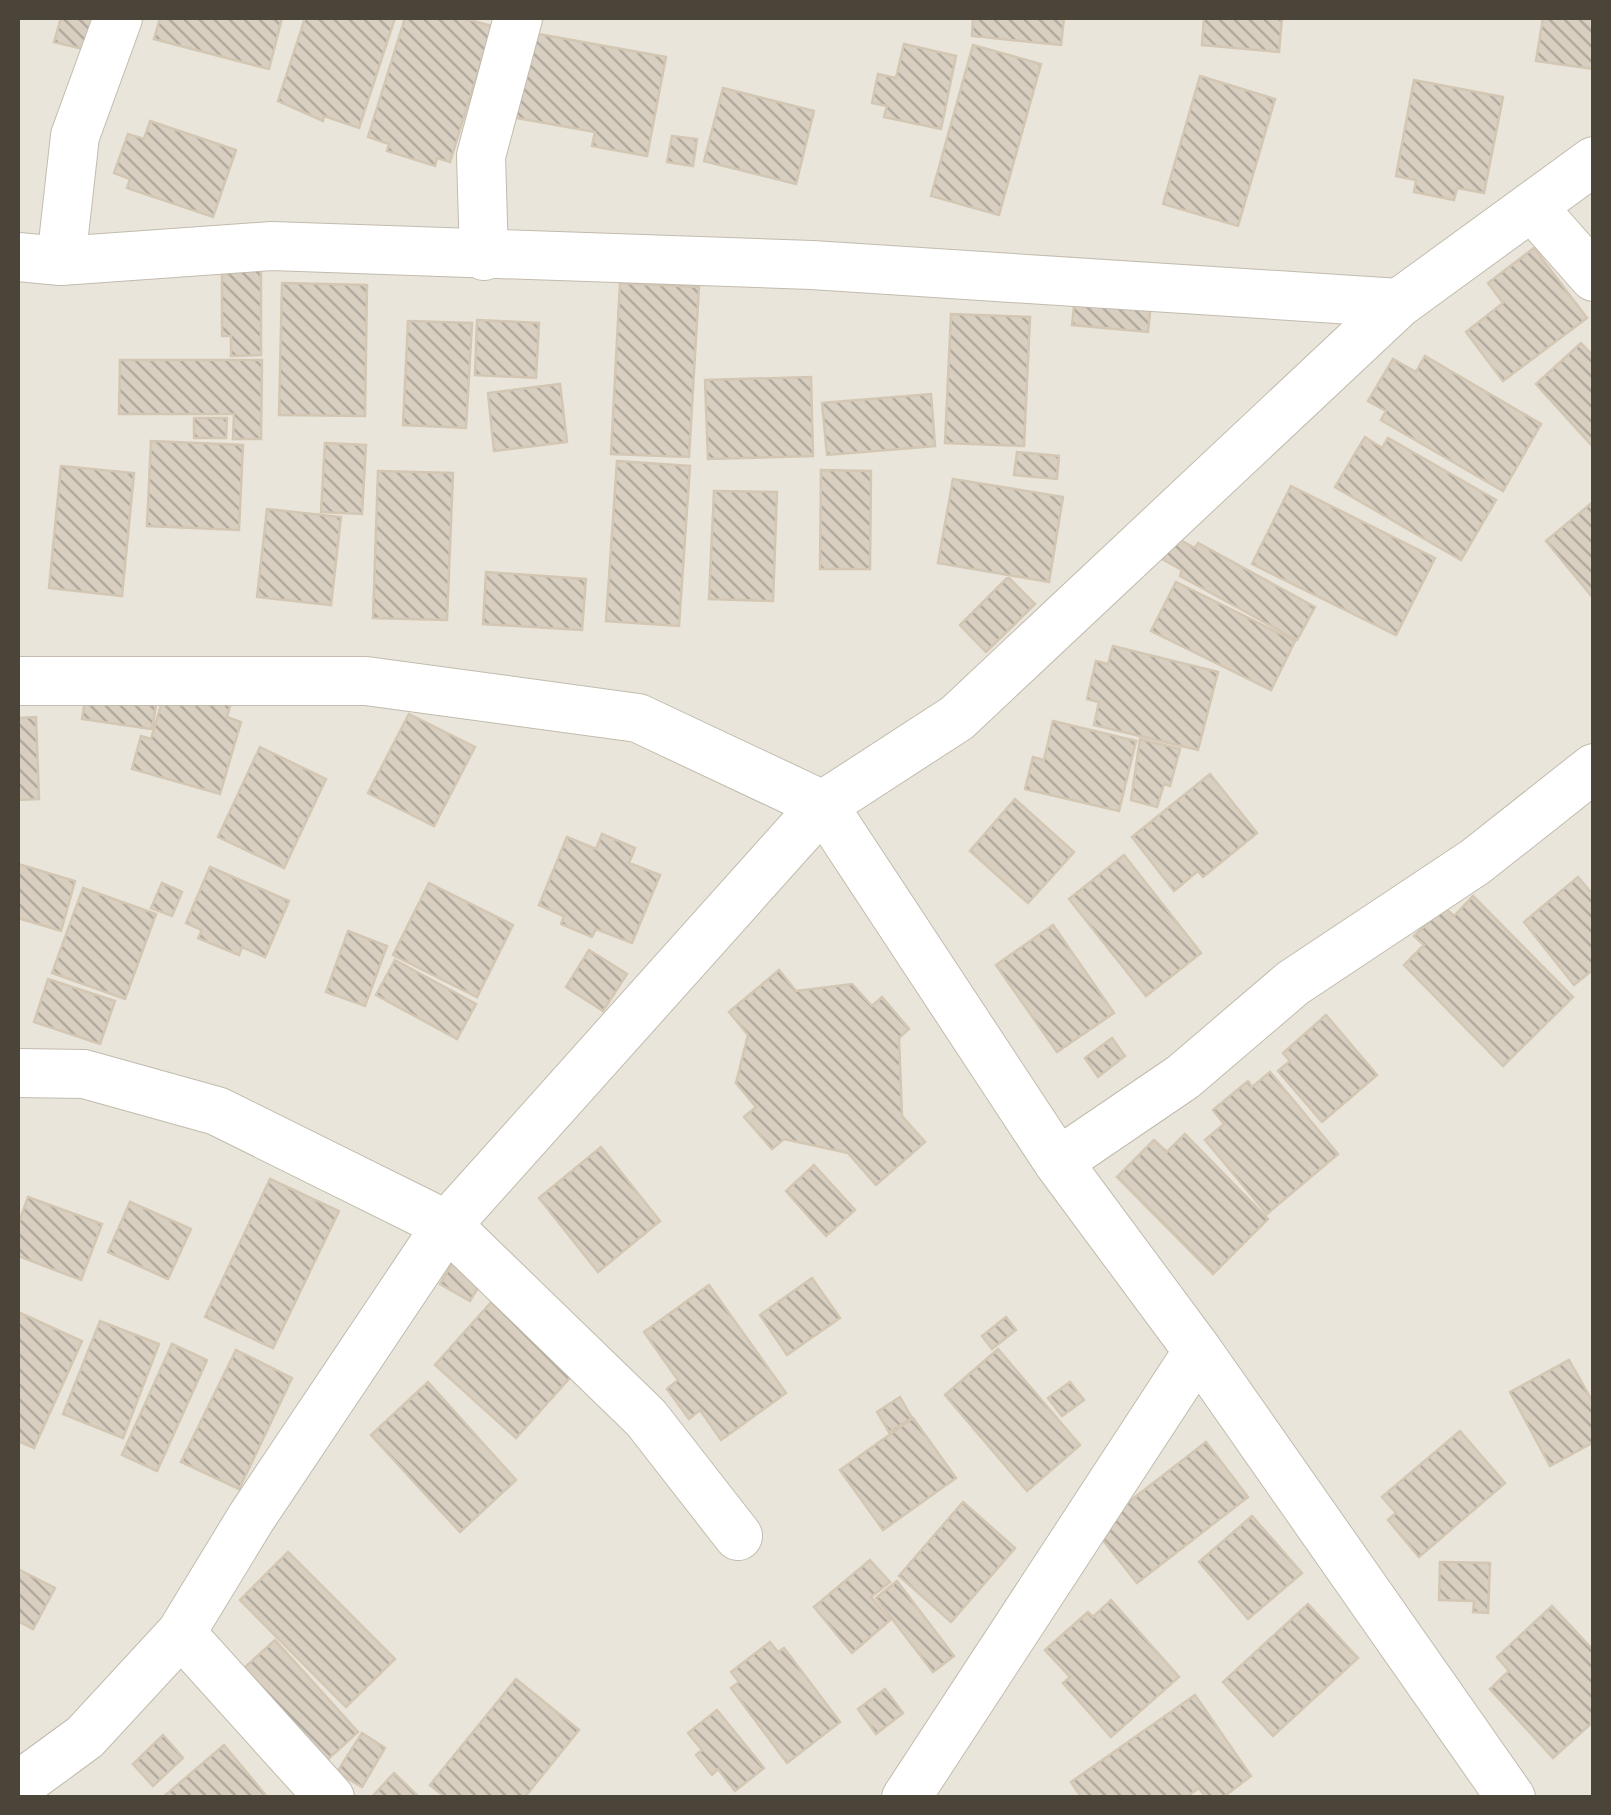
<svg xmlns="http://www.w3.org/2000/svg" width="1611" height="1815" viewBox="0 0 1611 1815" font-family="Karla,sans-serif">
<defs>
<pattern id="building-back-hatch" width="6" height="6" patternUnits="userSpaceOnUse" patternTransform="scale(2.5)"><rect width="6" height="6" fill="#d8cfc1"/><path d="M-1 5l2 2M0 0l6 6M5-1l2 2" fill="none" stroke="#b1aa9e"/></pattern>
</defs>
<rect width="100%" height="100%" fill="#f6f3ec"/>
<path fill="#eae5da" d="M 18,18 L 1593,18 L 1593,1797 L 18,1797 Z"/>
<path fill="url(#building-back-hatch)" stroke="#d3c7b4" stroke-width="2.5" d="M 61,18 L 94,18 L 87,50 L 54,42 Z
M 160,18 L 282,18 L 269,69 L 154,39 Z
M 305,18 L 395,18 L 359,128 L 324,116 L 323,121 L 278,101 Z
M 405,18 L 463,18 L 492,26 L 450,162 L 437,158 L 435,166 L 387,151 L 389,144 L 368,137 Z
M 973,18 L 1064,18 L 1061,45 L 972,36 Z
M 1204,18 L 1282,18 L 1279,52 L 1202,45 Z
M 1543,18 L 1594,18 L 1594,69 L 1536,61 Z
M 522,31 L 666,57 L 647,156 L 592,146 L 595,132 L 506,116 Z
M 904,44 L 956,56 L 941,129 L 884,117 L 887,106 L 872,103 L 878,74 L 896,78 Z
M 973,45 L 1041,64 L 999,215 L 931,196 Z
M 1200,76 L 1275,99 L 1238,226 L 1163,204 Z
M 1414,80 L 1503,97 L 1484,193 L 1457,188 L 1454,200 L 1414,192 L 1416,180 L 1396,176 Z
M 723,88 L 814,111 L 796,184 L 704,161 Z
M 150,121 L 236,150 L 213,217 L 127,188 L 130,179 L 114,173 L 128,134 L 144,139 Z
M 672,136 L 697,139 L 693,166 L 667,162 Z
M 1534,248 L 1587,318 L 1503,381 L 1466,332 L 1503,303 L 1488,283 Z
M 261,256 L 261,355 L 231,356 L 231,336 L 222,336 L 222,257 Z
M 282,283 L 367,285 L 365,416 L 279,415 Z
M 620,283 L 699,287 L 689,457 L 611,454 Z
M 1075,296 L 1151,303 L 1148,332 L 1072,325 Z
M 951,314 L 1030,317 L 1024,446 L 945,443 Z
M 477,320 L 539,323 L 536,378 L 475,375 Z
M 408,321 L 472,323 L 466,428 L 403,425 Z
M 1581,343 L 1594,357 L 1594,448 L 1536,384 Z
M 1425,356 L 1541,424 L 1503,491 L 1381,420 L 1386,411 L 1368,401 L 1393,359 L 1416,372 Z
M 120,360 L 262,360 L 261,439 L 233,439 L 234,414 L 119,414 Z
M 811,377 L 813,456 L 708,459 L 705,380 Z
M 560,384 L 567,442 L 494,451 L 488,393 Z
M 931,394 L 935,446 L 827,455 L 822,403 Z
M 194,418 L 227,418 L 226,438 L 194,438 Z
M 1365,437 L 1382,448 L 1388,438 L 1496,500 L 1461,560 L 1335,487 Z
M 151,441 L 243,445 L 239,530 L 147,526 Z
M 325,443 L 366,445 L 362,514 L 321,512 Z
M 1017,452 L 1059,456 L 1057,479 L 1014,475 Z
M 617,461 L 690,466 L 679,626 L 606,621 Z
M 61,466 L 134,473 L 122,596 L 49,588 Z
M 821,470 L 871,471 L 870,569 L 820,569 Z
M 378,471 L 453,473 L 447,620 L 373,618 Z
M 953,479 L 1063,497 L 1049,582 L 938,563 Z
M 1291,486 L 1435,558 L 1396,635 L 1252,564 Z
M 714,491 L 777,492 L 773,601 L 709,599 Z
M 1594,501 L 1594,599 L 1546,541 Z
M 267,509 L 341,517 L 331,605 L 257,597 Z
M 1175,537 L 1195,548 L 1198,543 L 1315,607 L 1297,640 L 1180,576 L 1182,570 L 1162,559 Z
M 486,572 L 586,579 L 582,630 L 483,624 Z
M 1008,577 L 1035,604 L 986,652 L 960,625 Z
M 1176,582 L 1295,641 L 1271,690 L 1151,631 Z
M 1113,646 L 1218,672 L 1198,750 L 1094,725 L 1099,702 L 1087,699 L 1096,661 L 1108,664 Z
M 88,683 L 158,694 L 152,729 L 82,719 Z
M 194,691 L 231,702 L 227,717 L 241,722 L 220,794 L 132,769 L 141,736 L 151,739 L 163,698 L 190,706 Z
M 409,714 L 475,747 L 434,826 L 368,793 Z
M 36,717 L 39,799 L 18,800 L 18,718 Z
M 1053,721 L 1136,741 L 1119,811 L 1025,789 L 1033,757 L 1044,760 Z
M 1140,739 L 1180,749 L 1170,786 L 1164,784 L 1157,807 L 1131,800 Z
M 260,747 L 326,779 L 284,868 L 218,837 Z
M 1210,774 L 1257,833 L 1203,877 L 1198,871 L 1174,891 L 1132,837 Z
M 1015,799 L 1074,852 L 1028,903 L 970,851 Z
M 602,834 L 635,848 L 629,863 L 660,875 L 632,943 L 596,929 L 592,937 L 561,924 L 564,916 L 539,905 L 567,837 L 596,849 Z
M 1124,855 L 1201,953 L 1146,996 L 1069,899 Z
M 18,864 L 75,881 L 61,931 L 18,918 Z
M 210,867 L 289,901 L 265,957 L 242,947 L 239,955 L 198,938 L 202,930 L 186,923 Z
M 1578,877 L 1594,896 L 1594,969 L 1574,985 L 1524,922 Z
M 162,883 L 182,892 L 172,916 L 151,908 Z
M 429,883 L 513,925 L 477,997 L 393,955 Z
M 83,888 L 156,914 L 125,999 L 52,973 Z
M 1473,896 L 1573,997 L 1503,1066 L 1404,965 L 1424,945 L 1414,936 L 1444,907 L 1454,916 Z
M 1053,925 L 1114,1013 L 1057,1052 L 996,965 Z
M 348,931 L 387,946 L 365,1006 L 326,992 Z
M 589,950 L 627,974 L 603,1011 L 566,987 Z
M 395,960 L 476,1004 L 457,1039 L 376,995 Z
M 779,970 L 796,991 L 852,984 L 872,1006 L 882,997 L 909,1029 L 899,1038 L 902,1116 L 925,1142 L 876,1185 L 848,1153 L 784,1139 L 772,1149 L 744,1117 L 756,1107 L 736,1083 L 748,1035 L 729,1012 Z
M 48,979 L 115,1001 L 100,1044 L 34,1022 Z
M 1326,1015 L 1377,1075 L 1322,1122 L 1278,1071 L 1290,1061 L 1283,1053 Z
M 1112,1038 L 1125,1056 L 1098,1077 L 1085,1058 Z
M 1270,1072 L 1338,1154 L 1267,1214 L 1205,1140 L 1224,1124 L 1213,1110 L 1248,1081 L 1252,1087 Z
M 1185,1134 L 1268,1219 L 1213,1274 L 1117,1177 L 1154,1140 L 1167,1152 Z
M 601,1147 L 660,1221 L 598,1272 L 539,1198 Z
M 814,1165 L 855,1210 L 826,1236 L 786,1191 Z
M 270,1179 L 339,1211 L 273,1348 L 205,1317 Z
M 28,1197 L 102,1224 L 81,1280 L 18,1256 L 18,1225 Z
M 130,1202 L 191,1229 L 168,1279 L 108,1252 Z
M 453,1262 L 483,1279 L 470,1301 L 440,1284 Z
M 812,1278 L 840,1318 L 787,1355 L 760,1315 Z
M 709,1285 L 786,1393 L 721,1440 L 700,1410 L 689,1419 L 667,1389 L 678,1380 L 644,1332 Z
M 494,1299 L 575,1372 L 516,1438 L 435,1365 Z
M 18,1312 L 82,1341 L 34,1448 L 18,1441 Z
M 1006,1317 L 1016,1330 L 992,1349 L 982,1336 Z
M 100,1321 L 159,1344 L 123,1438 L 63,1414 Z
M 172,1344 L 207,1360 L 157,1471 L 122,1455 Z
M 998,1349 L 1080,1445 L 1027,1491 L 945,1395 Z
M 236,1350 L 292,1378 L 239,1489 L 181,1462 Z
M 1569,1360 L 1594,1404 L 1594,1442 L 1550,1466 L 1510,1392 Z
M 428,1382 L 516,1480 L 460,1532 L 371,1435 Z
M 1070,1382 L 1084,1400 L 1062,1416 L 1048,1398 Z
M 900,1397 L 912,1418 L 889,1432 L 877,1412 Z
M 913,1418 L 956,1478 L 883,1530 L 840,1470 Z
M 1460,1431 L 1505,1483 L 1419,1557 L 1388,1520 L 1396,1513 L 1382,1497 Z
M 1206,1442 L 1248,1497 L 1137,1583 L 1094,1529 Z
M 963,1502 L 1015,1548 L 951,1622 L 899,1576 Z
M 1252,1516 L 1302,1573 L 1248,1619 L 1199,1562 Z
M 288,1552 L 395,1659 L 346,1707 L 240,1600 Z
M 870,1560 L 890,1582 L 871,1597 L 890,1620 L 852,1653 L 814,1607 Z
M 1440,1562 L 1490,1563 L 1488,1613 L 1473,1612 L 1474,1601 L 1439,1600 Z
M 18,1569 L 55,1588 L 33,1629 L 18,1621 Z
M 897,1581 L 954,1656 L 933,1672 L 876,1598 Z
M 1111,1600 L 1179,1677 L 1111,1737 L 1063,1683 L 1070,1677 L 1045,1650 L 1088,1612 L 1093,1617 Z
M 1308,1604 L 1358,1658 L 1273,1736 L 1223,1682 Z
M 1552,1606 L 1594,1651 L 1594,1721 L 1553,1758 L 1490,1689 L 1509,1671 L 1497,1657 Z
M 275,1640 L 358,1732 L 326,1761 L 243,1669 Z
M 770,1642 L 778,1652 L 784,1648 L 840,1722 L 787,1763 L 731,1688 L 739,1682 L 731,1672 Z
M 516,1679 L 579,1730 L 524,1798 L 446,1798 L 430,1785 Z
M 885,1689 L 903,1713 L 876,1734 L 858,1709 Z
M 1195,1695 L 1251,1776 L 1222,1798 L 1206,1798 L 1199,1788 L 1185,1798 L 1082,1798 L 1071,1782 Z
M 717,1710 L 764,1768 L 735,1791 L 718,1769 L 712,1775 L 696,1755 L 702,1750 L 688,1733 Z
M 362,1733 L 385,1748 L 362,1787 L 337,1772 Z
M 163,1735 L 183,1758 L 153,1786 L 133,1764 Z
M 224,1745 L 268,1798 L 162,1798 Z
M 394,1773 L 420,1798 L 371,1798 Z"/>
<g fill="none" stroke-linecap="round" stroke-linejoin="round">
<g stroke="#c2bbae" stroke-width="50">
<path id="minor" d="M 1533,208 L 1594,277
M 484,256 L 481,156 L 518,18
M 18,257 L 61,261 L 272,246 L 812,265 L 1399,303
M 61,261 L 75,136 L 118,18
M 18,681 L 366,681 L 638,718 L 823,805 L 1058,1162 L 1198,1351 L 1511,1798
M 18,1073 L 84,1074 L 217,1111 L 447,1225 L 646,1418 L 738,1536
M 1058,1162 L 1183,1077 L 1293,983 L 1475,862 L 1594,768
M 181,1633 L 330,1798
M 18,1786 L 85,1737 L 181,1633 L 251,1518 L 447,1225 L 823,805 L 957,718 L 1399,303 L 1594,161
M 906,1798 L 1198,1351"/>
</g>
<use href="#minor" stroke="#fff" stroke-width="48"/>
</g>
<rect width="1611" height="1815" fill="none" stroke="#4b4439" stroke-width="40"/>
</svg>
